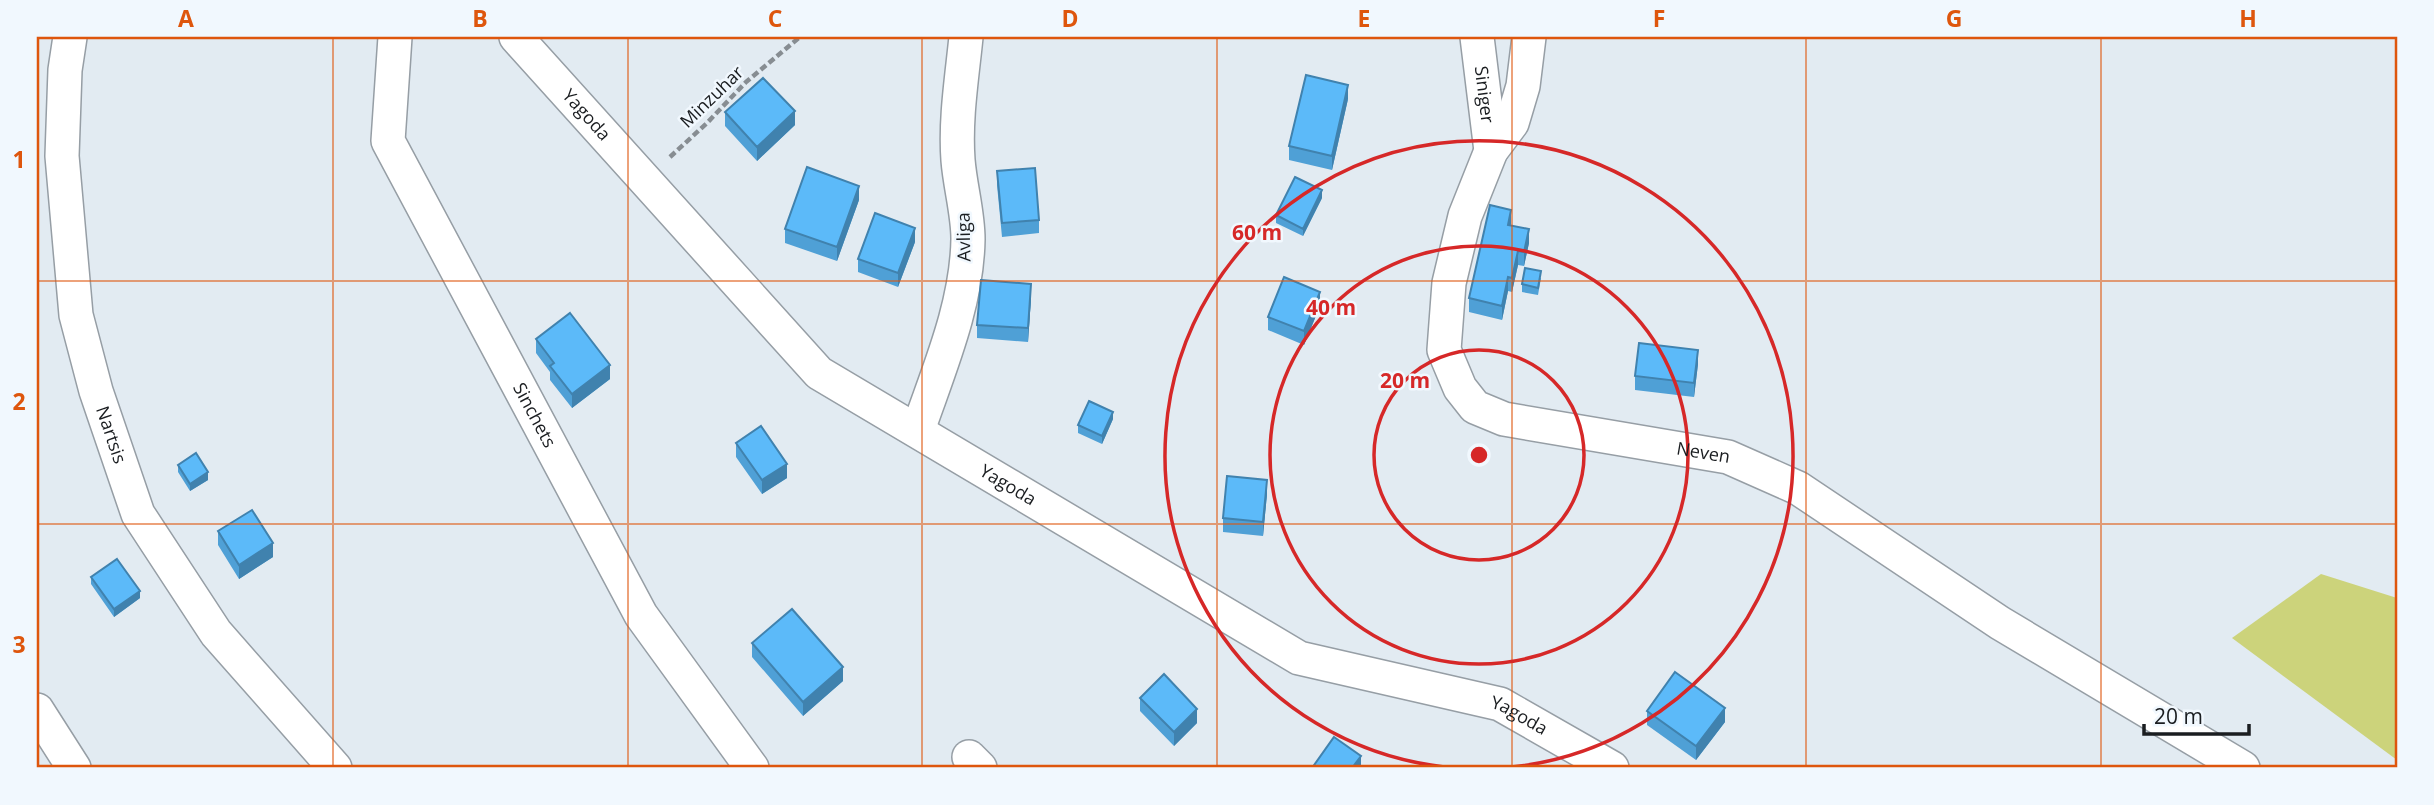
<svg xmlns="http://www.w3.org/2000/svg" width="2434" height="805" viewBox="0 0 2434 805" font-family="'Open Sans',sans-serif">
<rect width="100%" height="100%" fill="#e2ebf2"/>
<path fill="#ccd37b" d="M 2321,574 L 2397,598 L 2397,760 L 2232,638 Z"/>
<g fill="none" stroke-linecap="round" stroke-linejoin="round">
<g stroke="#969ea5" stroke-width="36">
<g id="minor">
<path id="s1" d="M 70,37 L 65,70 L 62,156 L 76,315 L 96,391 L 138,514 L 216,633 L 335,768"/>
<path id="s2" d="M 395,37 L 388,141 L 641,615 L 752,768"/>
<path id="s3" d="M 516,37 L 819,373 L 1299,658 L 1500,704 L 1612,768"/>
<path id="s4" d="M 1477,37 L 1491,151"/>
<path id="s5" d="M 1529,37 L 1523,86 L 1512,123 L 1491,151 L 1465,216 L 1449,283 L 1444,350 L 1460,388 L 1475,407 L 1504,419 L 1728,457 L 1798,488 L 2000,623 L 2243,768"/>
<path d="M 918,430 C 939,369 967,305 968,239 C 968,213 960,186 958,160 C 955,119 962,77 966,37"/>
<path d="M 37,710 L 74,768"/>
<path d="M 969,757 L 980,768"/>
</g>
</g>
<path stroke="#878d92" stroke-width="4.5" stroke-dasharray="7 3.5" stroke-linecap="butt" d="M 670,157 L 707,123 L 746,82 L 800,37"/>
<use href="#minor" stroke="#fff" stroke-width="33"/>
</g>
<path fill="#4fa0d6" d="M 1348,99 L 1332,170 L 1289,160 L 1289,146 Z
M 725,112 L 795,125 L 757,161 L 725,126 Z
M 997,171 L 1039,220 L 1039,233 L 1002,237 L 997,185 Z
M 1322,198 L 1303,236 L 1276,223 L 1276,215 Z
M 859,200 L 837,261 L 785,243 L 785,229 Z
M 1511,224 L 1511,226 L 1529,243 L 1524,266 L 1518,265 L 1512,292 L 1508,291 L 1502,320 L 1469,312 L 1469,298 Z
M 915,242 L 898,287 L 858,272 L 858,259 Z
M 1541,278 L 1538,295 L 1522,292 L 1522,284 Z
M 1031,298 L 1028,342 L 977,338 L 977,325 Z
M 1320,306 L 1304,345 L 1268,330 L 1268,317 Z
M 536,339 L 610,379 L 572,408 L 550,380 L 550,372 L 536,353 Z
M 1698,364 L 1694,397 L 1635,390 L 1635,376 Z
M 1113,419 L 1102,444 L 1078,433 L 1078,425 Z
M 736,443 L 787,478 L 762,494 L 736,457 Z
M 178,465 L 208,480 L 190,491 L 178,472 Z
M 1267,494 L 1263,536 L 1223,532 L 1223,518 Z
M 218,531 L 273,557 L 239,579 L 218,545 Z
M 91,577 L 140,598 L 114,617 L 91,584 Z
M 752,643 L 843,681 L 803,716 L 752,657 Z
M 1140,698 L 1197,723 L 1174,746 L 1140,711 Z
M 1647,711 L 1725,722 L 1696,760 L 1647,725 Z"/>
<path fill="#4082ae" d="M 1348,85 L 1348,99 L 1332,170 L 1332,156 Z
M 795,111 L 795,125 L 757,161 L 757,147 Z
M 859,186 L 859,200 L 837,261 L 837,247 Z
M 1322,190 L 1322,198 L 1303,236 L 1303,229 Z
M 1511,210 L 1511,224 L 1508,239 L 1508,225 Z
M 915,228 L 915,242 L 898,287 L 898,273 Z
M 1529,229 L 1529,243 L 1524,266 L 1524,252 Z
M 1518,251 L 1518,265 L 1512,292 L 1512,278 Z
M 1508,277 L 1508,291 L 1502,320 L 1502,306 Z
M 1031,284 L 1031,298 L 1028,342 L 1028,328 Z
M 1320,292 L 1320,306 L 1304,345 L 1304,331 Z
M 1698,350 L 1698,364 L 1694,397 L 1694,383 Z
M 610,365 L 610,379 L 572,408 L 572,394 Z
M 1113,412 L 1113,419 L 1102,444 L 1102,436 Z
M 787,464 L 787,478 L 762,494 L 762,480 Z
M 208,472 L 208,480 L 190,491 L 190,484 Z
M 1267,480 L 1267,494 L 1263,536 L 1263,522 Z
M 273,543 L 273,557 L 239,579 L 239,565 Z
M 140,591 L 140,598 L 114,617 L 114,609 Z
M 843,667 L 843,681 L 803,716 L 803,702 Z
M 1725,708 L 1725,722 L 1696,760 L 1696,746 Z
M 1197,709 L 1197,723 L 1174,746 L 1174,732 Z
M 1361,756 L 1361,768 L 1352,768 Z"/>
<path fill="#5cbaf9" stroke="#4082ae" stroke-width="2" d="M 1306,75 L 1348,85 L 1332,156 L 1289,146 Z
M 763,78 L 795,111 L 757,147 L 725,112 Z
M 807,167 L 859,186 L 837,247 L 785,229 Z
M 1035,168 L 1039,220 L 1002,223 L 997,171 Z
M 1295,177 L 1322,190 L 1303,229 L 1276,215 Z
M 1490,205 L 1511,210 L 1508,225 L 1529,229 L 1524,252 L 1518,251 L 1512,278 L 1508,277 L 1502,306 L 1469,298 Z
M 875,213 L 915,228 L 898,273 L 858,259 Z
M 1525,268 L 1541,271 L 1538,288 L 1522,284 Z
M 1284,277 L 1320,292 L 1304,331 L 1268,317 Z
M 981,280 L 1031,284 L 1028,328 L 977,325 Z
M 570,313 L 610,365 L 572,394 L 550,366 L 554,363 L 536,339 Z
M 1639,343 L 1698,350 L 1694,383 L 1635,376 Z
M 1089,401 L 1113,412 L 1102,436 L 1078,425 Z
M 761,426 L 787,464 L 762,480 L 736,443 Z
M 196,453 L 208,472 L 190,484 L 178,465 Z
M 1227,476 L 1267,480 L 1263,522 L 1223,518 Z
M 252,510 L 273,543 L 239,565 L 218,531 Z
M 117,559 L 140,591 L 114,609 L 91,577 Z
M 792,609 L 843,667 L 803,702 L 752,643 Z
M 1675,672 L 1725,708 L 1696,746 L 1647,711 Z
M 1164,674 L 1197,709 L 1174,732 L 1140,698 Z
M 1334,737 L 1361,756 L 1352,768 L 1312,768 Z"/>
<path fill="none" stroke="#de560d" stroke-width="2" stroke-opacity="0.55" d="M 333,37 L 333,768M 628,37 L 628,768M 922,37 L 922,768M 1217,37 L 1217,768M 1512,37 L 1512,768M 1806,37 L 1806,768M 2101,37 L 2101,768M 37,281 L 2397,281M 37,524 L 2397,524"/>
<g fill="none" stroke="#d62828" stroke-width="3.5">
<circle cx="1479" cy="455" r="105"/>
<circle cx="1479" cy="455" r="209"/>
<path d="M1457 768A314 314 0 1 1 1501 768"/>
</g>
<g text-anchor="middle" stroke-width="5" stroke-linejoin="round" paint-order="stroke">
<g font-size="18" fill="#1a1d20" stroke="#f1f8fe">
<text dy="6" stroke="none"><textPath href="#s4" startOffset="58">Siniger</textPath></text>
<text transform="translate(712 97) rotate(-44)" y="6">Minzuhar</text>
<text dy="6" stroke="none"><textPath href="#s3" startOffset="105">Yagoda</textPath></text>
<text transform="translate(964 237) rotate(-91)" y="6">Avliga</text>
<text dy="6" stroke="none"><textPath href="#s2" startOffset="415">Sinchets</textPath></text>
<text dy="6" stroke="none"><textPath href="#s1" startOffset="404">Nartsis</textPath></text>
<text dy="6" stroke="none"><textPath href="#s5" startOffset="628">Neven</textPath></text>
<text dy="6" stroke="none"><textPath href="#s3" startOffset="672">Yagoda</textPath></text>
<text dy="6" stroke="none"><textPath href="#s3" startOffset="1239">Yagoda</textPath></text>
</g>
</g>
<circle cx="1479" cy="455" r="10" fill="#d62828" stroke="#f1f8fe" stroke-width="3.5"/>
<g font-size="21" text-anchor="middle" font-weight="bold" fill="#d62828" stroke="#f1f8fe" stroke-width="5" stroke-linejoin="round" paint-order="stroke">
<text x="1257" y="240">60 m</text>
<text x="1331" y="315">40 m</text>
<text x="1405" y="388">20 m</text>
</g>
<rect width="2434" height="805" fill="none" stroke="#f1f8fe" stroke-width="77"/>
<path d="M2144 724v10h105v-10" fill="none" stroke="#1a1d20" stroke-width="3.5"/>
<text x="2154" y="724" font-size="21" fill="#1a1d20" stroke="#f1f8fe" stroke-width="5" paint-order="stroke">20 m</text>
<rect x="38" y="38" width="2358" height="728" fill="none" stroke="#de560d" stroke-width="2.5"/>
<g font-size="23" text-anchor="middle" font-weight="bold" fill="#de560d">
<text x="186" y="27">A</text>
<text x="480" y="27">B</text>
<text x="775" y="27">C</text>
<text x="1070" y="27">D</text>
<text x="1364" y="27">E</text>
<text x="1659" y="27">F</text>
<text x="1954" y="27">G</text>
<text x="2248" y="27">H</text>
<text x="19" y="168">1</text>
<text x="19" y="410">2</text>
<text x="19" y="653">3</text>
</g>
</svg>
